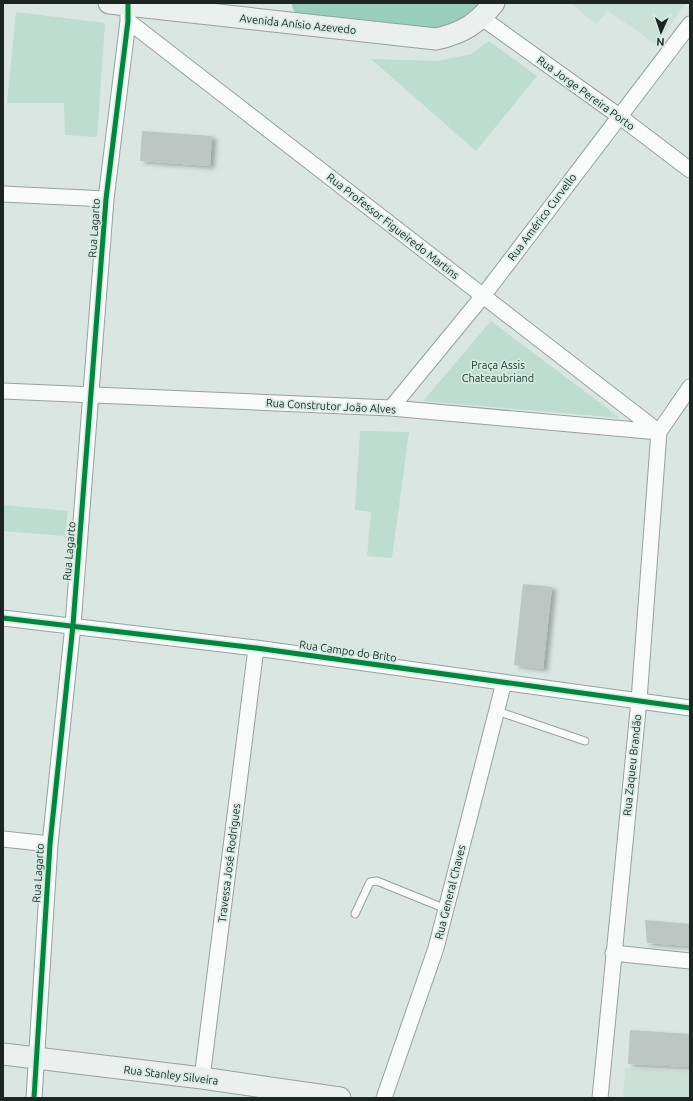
<svg xmlns="http://www.w3.org/2000/svg" width="693" height="1101" viewBox="0 0 693 1101" font-family="Ubuntu,sans-serif">
<defs>
<filter id="shadow"><feDropShadow dx="4.5" dy="2.5" stdDeviation="2" flood-color="#0004"/></filter>
</defs>
<rect width="100%" height="100%" fill="#dae6e1"/>
<path fill="#cae1d8" d="M 570,3 L 686,3 L 656,44 L 608,11 L 596,24 Z
M 625,1068 L 690,1072 L 690,1098 L 623,1098 Z"/>
<path fill="#bcddd0" d="M 16,12 L 105,23 L 97,137 L 65,135 L 64,103 L 7,103 Z
M 489,41 L 537,76 L 476,151 L 371,59 L 438,61 L 471,54 Z
M 491,321 L 620,418 L 423,401 Z
M 360,431 L 409,432 L 392,558 L 367,556 L 371,512 L 355,510 Z
M 3,505 L 68,511 L 65,536 L 3,531 Z"/>
<g fill="none" stroke-linecap="round" stroke-linejoin="round">
<path stroke="#97cfbc" stroke-width="32" d="M 308,3 L 439,18 L 459,11 L 467,3"/>
</g>
<path fill="#bcc6c2" filter="url(#shadow)" d="M 142,131 L 212,136 L 210,166 L 140,161 Z
M 523,584 L 552,587 L 543,669 L 514,665 Z
M 645,920 L 690,924 L 690,946 L 647,943 Z
M 630,1030 L 690,1034 L 690,1067 L 628,1064 Z"/>
<g fill="none" stroke-linecap="round" stroke-linejoin="round">
<g stroke="#98a19d" stroke-width="9">
<path id="lane" d="M 497,711 L 585,741
M 355,914 L 370,882 L 377,881 L 446,909"/>
</g>
<g stroke="#98a19d" stroke-width="17">
<path id="street" d="M 482,18 L 619,116 L 690,170
M 128,21 L 659,432
M 3,194 L 106,199
M 3,391 L 391,408 L 659,432
M 391,408 L 483,296 L 690,24
M 659,432 L 690,387
M 3,618 L 256,648 L 690,708
M 3,839 L 50,844
M 613,953 L 690,961
M 202,1078 L 256,648
M 34,1098 L 50,844 L 73,625 L 106,199 L 128,21 L 128,3
M 384,1098 L 436,948 L 504,682
M 600,1098 L 639,700 L 659,432"/>
</g>
<g stroke="#98a19d" stroke-width="23">
<path id="secondary" d="M 109,3 L 436,39 C 463,33 477,24 494,3
M 3,1054 L 202,1078 L 340,1098"/>
</g>
<use href="#lane" stroke="#f9fbfa" stroke-width="7"/>
<use href="#street" stroke="#f9fbfa" stroke-width="15"/>
<use href="#secondary" stroke="#ebf0ef" stroke-width="21"/>
<g stroke="#d5ebe2" stroke-width="8">
<path id="cycleway" d="M 3,618 L 256,648 L 690,708
M 34,1098 L 50,844 L 73,625 L 106,199 L 128,21 L 128,3"/>
</g>
<use href="#cycleway" stroke="#00873e" stroke-width="5"/>
</g>
<g text-anchor="middle" stroke-width="3.5" stroke-linejoin="round" paint-order="stroke">
<g font-size="11" fill="#1d2522" stroke="#d5ebe2">
<text transform="translate(298 24) rotate(6)" y="4">Avenida Anísio Azevedo</text>
<text transform="translate(586 93) rotate(36)" y="4">Rua Jorge Pereira Porto</text>
<text transform="translate(542 217) rotate(-53)" y="4">Rua Américo Curvello</text>
<text transform="translate(393 226) rotate(38)" y="4">Rua Professor Figueiredo Martins</text>
<text transform="translate(94 228) rotate(-86)" y="4">Rua Lagarto</text>
<text transform="translate(331 406) rotate(3)" y="4">Rua Construtor João Alves</text>
<text transform="translate(69 551) rotate(-85)" y="4">Rua Lagarto</text>
<text transform="translate(348 651) rotate(8)" y="4">Rua Campo do Brito</text>
<text transform="translate(632 765) rotate(-84)" y="4">Rua Zaqueu Brandão</text>
<text transform="translate(229 863) rotate(-83)" y="4">Travessa José Rodrigues</text>
<text transform="translate(38 873) rotate(-86)" y="4">Rua Lagarto</text>
<text transform="translate(450 892) rotate(-76)" y="4">Rua General Chaves</text>
<text transform="translate(171 1075) rotate(7)" y="4">Rua Stanley Silveira</text>
</g>
<g font-size="11" fill="#15382e" stroke="#d5ebe2">
<text x="498" y="369">Praça Assis<tspan x="498" dy="13">Chateaubriand</tspan></text>
</g>
</g>
<rect width="693" height="1101" fill="none" stroke="#1d2522" stroke-width="8"/>
<g transform="translate(661 32) rotate(183)" stroke="#d5ebe2" stroke-width="3" paint-order="stroke">
<path d="M0-3L7 15L0 10L-7 15Z" fill="#1d2522"/>
<text y="-6" font-size="11" font-weight="bold" text-anchor="middle" fill="#1d2522">N</text>
</g>
</svg>
